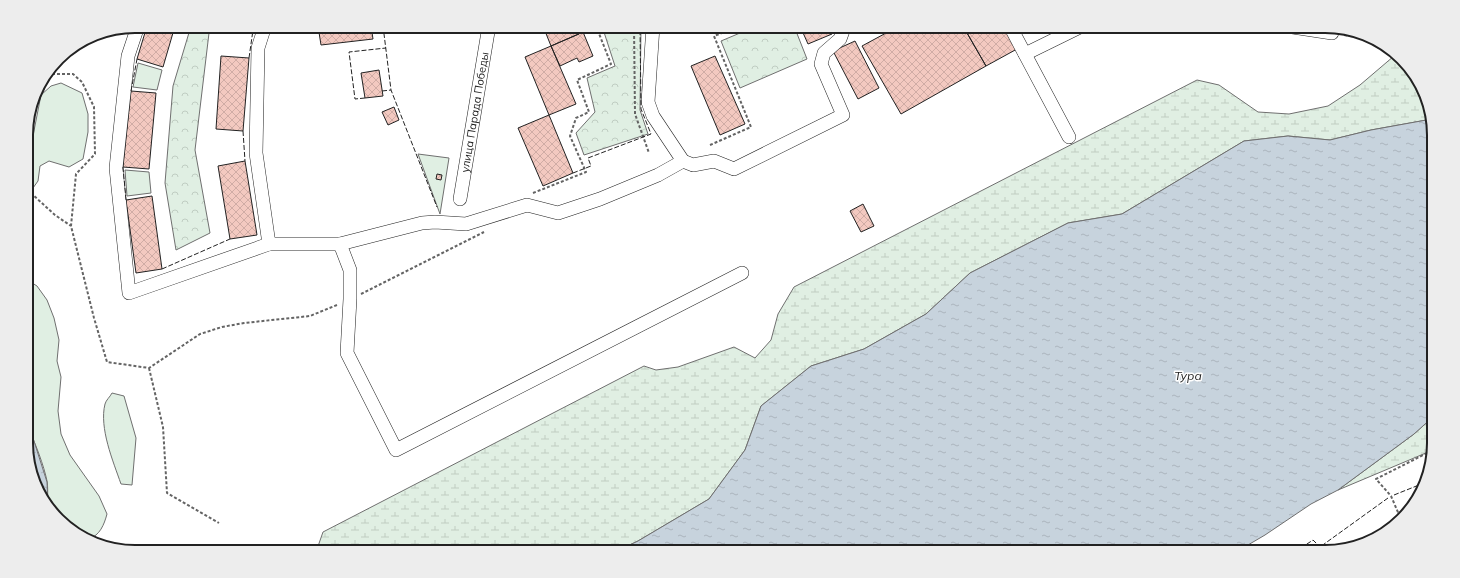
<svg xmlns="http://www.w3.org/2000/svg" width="1460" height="578" viewBox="0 0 1460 578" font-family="Mulish,sans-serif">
<defs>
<pattern id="wetland-marsh" width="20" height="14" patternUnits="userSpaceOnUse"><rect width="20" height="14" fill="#e0efe3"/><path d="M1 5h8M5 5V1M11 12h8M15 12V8" fill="none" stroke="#c0cdc2"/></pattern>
<pattern id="park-crowns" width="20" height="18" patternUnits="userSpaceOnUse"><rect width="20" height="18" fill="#e0efe3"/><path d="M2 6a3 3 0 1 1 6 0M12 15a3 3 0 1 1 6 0" fill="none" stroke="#c0cdc2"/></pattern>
<pattern id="water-ripples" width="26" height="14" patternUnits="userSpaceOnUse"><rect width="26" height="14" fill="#c7d3dd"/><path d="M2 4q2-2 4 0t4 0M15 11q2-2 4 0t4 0" fill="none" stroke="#abb5bd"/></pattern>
<pattern id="building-cross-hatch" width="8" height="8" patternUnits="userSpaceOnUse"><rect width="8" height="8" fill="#f3c9c0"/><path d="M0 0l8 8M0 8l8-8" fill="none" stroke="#d0aca5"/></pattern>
</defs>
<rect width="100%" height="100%" fill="#fff"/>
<path fill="#e0efe3" stroke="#6f6f6f" d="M 138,63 L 162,70 L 157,90 L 133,87 Z
M 61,83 L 82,93 L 88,114 L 88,132 L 83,159 L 69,167 L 49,161 L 40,166 L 38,181 L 33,188 L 27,189 L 26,152 L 31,146 L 41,95 L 51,86 Z
M 418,154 L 449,158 L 440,214 Z
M 125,170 L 149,172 L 151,193 L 127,196 Z
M 27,281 L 29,281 L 37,286 L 47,300 L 54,318 L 59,340 L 57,361 L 61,377 L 58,411 L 61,434 L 70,455 L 99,496 L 107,514 C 104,525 100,535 89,539 C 81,533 58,521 53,514 C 45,505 49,492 47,481 C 44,466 35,442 28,428 Z
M 112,393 L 124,396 L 136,438 L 132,485 L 121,484 C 113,461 99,428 105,404 C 106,400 110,397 112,393 Z"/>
<path fill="url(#wetland-marsh)" stroke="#6f6f6f" d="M 1394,56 L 1411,69 L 1432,119 L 1371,130 L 1330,140 L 1288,136 L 1244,141 L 1122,214 L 1068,223 L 970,273 L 926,314 L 864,349 L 811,366 L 761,406 L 745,450 L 709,499 L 638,541 L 615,552 L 316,552 L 323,532 L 644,366 L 656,370 L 678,367 L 734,347 L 755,358 L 771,340 L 778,314 L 794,287 L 1197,80 L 1219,85 L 1258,112 L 1289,114 L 1328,106 L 1360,85 Z
M 1434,416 L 1433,450 L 1338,490 L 1414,434 Z"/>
<path fill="url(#park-crowns)" stroke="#6f6f6f" d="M 191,26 L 211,26 L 209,33 L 195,150 L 210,233 L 176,250 L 165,183 L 173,86 Z
M 602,26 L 641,26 L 640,110 L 648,134 L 584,155 L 576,133 L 595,112 L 587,78 L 615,66 Z
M 737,26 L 794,26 L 807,59 L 740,88 L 721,41 L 740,33 Z"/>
<path fill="url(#water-ripples)" stroke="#6f6f6f" d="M 1432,119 L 1434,416 L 1414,434 L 1338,490 L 1311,504 L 1265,535 L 1236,552 L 615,552 L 638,541 L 709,499 L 745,450 L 761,406 L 811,366 L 864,349 L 926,314 L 970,273 L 1068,223 L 1122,214 L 1244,141 L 1288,136 L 1330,140 L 1371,130 Z
M 28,428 L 33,438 L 47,482 L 48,504 L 28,464 Z"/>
<path fill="url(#building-cross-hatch)" stroke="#222" d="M 147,26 L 175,26 L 163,67 L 137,59 Z
M 242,26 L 254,26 L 253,30 Z
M 318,26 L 371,26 L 373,39 L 321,45 Z
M 543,26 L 576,26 L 579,34 L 551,46 Z
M 707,26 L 717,26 L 709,29 Z
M 800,26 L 829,26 L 832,34 L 808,44 Z
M 899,26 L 963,26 L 986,66 L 901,114 L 862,46 Z
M 963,26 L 1005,26 L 1017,49 L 986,66 Z
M 583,32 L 593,56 L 579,62 L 577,58 L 560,66 L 551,46 Z
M 855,41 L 879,88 L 858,99 L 833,51 Z
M 551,46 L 576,104 L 549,115 L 573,173 L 543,186 L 518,128 L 549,115 L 525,57 Z
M 221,56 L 249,58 L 243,131 L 216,129 Z
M 715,56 L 745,124 L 720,135 L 691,66 Z
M 379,70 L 383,96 L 365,98 L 361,73 Z
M 131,91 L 156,93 L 149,169 L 123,167 Z
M 394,107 L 399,120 L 388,125 L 382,112 Z
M 245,161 L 257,235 L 230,239 L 218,166 Z
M 437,174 L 442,175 L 441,180 L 436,179 Z
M 152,196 L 162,269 L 136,273 L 126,200 Z
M 863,204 L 874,226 L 861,232 L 850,211 Z"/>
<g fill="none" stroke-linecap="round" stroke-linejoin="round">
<g stroke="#222" stroke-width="14">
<g id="minor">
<path d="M 138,26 L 128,56 L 116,168 L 129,293 L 269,244 L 340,244 L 422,223 L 435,222 L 466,224 L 527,205 L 558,213 L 600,199 L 658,175 L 683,161"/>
<path d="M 265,26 L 258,48 L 256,153 L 269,244"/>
<path d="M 653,26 L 648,102 L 653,116 L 683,161 L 693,165 L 714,161 L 734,169 L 843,115 L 821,64 L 824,53 L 840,39 L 844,28 L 844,26"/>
<path d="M 1010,26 L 1069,137"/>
<path d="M 1286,26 L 1332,33 L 1333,27"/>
<path d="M 1025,54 L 1082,26"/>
<path id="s1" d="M 460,199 L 489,26"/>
<path d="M 340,244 L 350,270 L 350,299 L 347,353 L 396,450 L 742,273"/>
</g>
</g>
<path stroke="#646464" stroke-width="2" stroke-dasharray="3 2" stroke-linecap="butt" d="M 634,26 L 635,114 L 649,153
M 1344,35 L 1369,39
M 54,65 L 93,35
M 47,74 L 73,74 L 82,82 L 94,107 L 95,154 L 76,174 L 71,226 L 94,318 L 107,362 L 149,368 L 200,334 L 222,327 L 244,323 L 310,316 L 337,305
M 710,145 L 751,127 L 714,36 L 740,26
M 27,178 L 33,195 L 55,215 L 71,226
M 533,193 L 586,172 L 570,136 L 576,118 L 589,112 L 577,80 L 611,64 L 596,26
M 361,294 L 484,232
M 149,368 L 163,427 L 167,493 L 219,523
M 1400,517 L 1391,496 L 1376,479 L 1433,450"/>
<use href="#minor" stroke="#fff" stroke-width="13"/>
<path stroke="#222" stroke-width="1" stroke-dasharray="5 2" stroke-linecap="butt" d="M 383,26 L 391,90 L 437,207
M 249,58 L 253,30
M 131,91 L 137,59
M 382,91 L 391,90
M 365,98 L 355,99 L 349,52 L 386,48
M 243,131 L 245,161
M 123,167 L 126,200
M 573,173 L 591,166 L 588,158 L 651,134 L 641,109 L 640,26
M 162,269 L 230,239
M 1394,495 L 1424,483
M 1295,552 L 1313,540 L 1320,547
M 1321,552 L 1320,547 L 1388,498"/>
</g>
<g text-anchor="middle" stroke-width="3" stroke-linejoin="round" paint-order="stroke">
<g font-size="11" fill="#222" stroke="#fff">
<text dy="4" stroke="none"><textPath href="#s1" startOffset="88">улица Парада Победы</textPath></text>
</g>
<g font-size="12" font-style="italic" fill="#222" stroke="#fff">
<text x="1188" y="380">Тура</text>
</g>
</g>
<path d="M0 0H1460V578H0ZM135 33H1325A102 102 0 0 1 1427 135V443A102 102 0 0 1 1325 545H135A102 102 0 0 1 33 443V135A102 102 0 0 1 135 33Z" fill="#ededed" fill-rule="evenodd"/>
<path fill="none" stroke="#222" stroke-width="2" d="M135 33H1325A102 102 0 0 1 1427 135V443A102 102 0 0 1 1325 545H135A102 102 0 0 1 33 443V135A102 102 0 0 1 135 33Z"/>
</svg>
